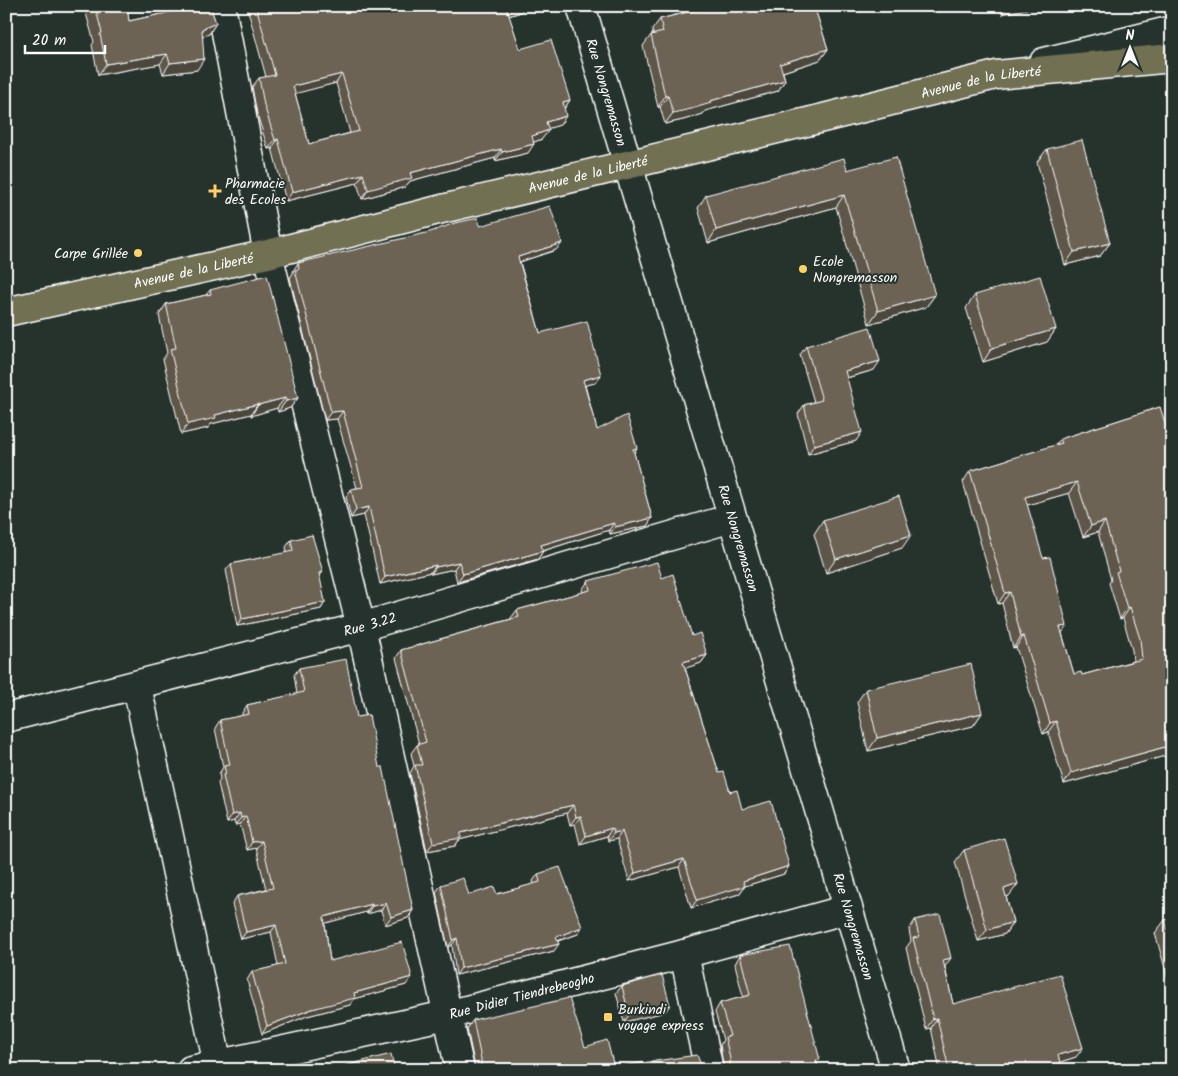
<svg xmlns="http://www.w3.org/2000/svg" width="1178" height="1076" viewBox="0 0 1178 1076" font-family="Kalam,sans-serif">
<rect width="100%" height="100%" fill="#26332d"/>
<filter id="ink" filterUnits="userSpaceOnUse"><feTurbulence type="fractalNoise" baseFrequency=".02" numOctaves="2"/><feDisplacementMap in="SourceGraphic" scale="10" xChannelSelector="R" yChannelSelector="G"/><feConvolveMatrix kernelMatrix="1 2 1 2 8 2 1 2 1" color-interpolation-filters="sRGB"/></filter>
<g filter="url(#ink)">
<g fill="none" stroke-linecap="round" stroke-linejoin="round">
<g stroke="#fff" stroke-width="31">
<g id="minor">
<path d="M 221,6 L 268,254 L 361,627 L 460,1070"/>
<path id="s1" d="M 581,6 L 896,1070"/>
<path d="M 1044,62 L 1172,30"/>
<path d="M 137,686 L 219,1070"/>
<path id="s2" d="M 6,718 L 361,627 L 732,518"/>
<path d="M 684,954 L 709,1070"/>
<path id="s3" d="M 191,1070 L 447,1015 L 684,954 L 848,909"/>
</g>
</g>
<g stroke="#fff" stroke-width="31">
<g id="major">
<path id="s4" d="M 6,312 L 268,254 L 442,209 L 807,122 L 996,75 L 1172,58"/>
</g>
</g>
<use href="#minor" stroke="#26332d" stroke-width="28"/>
<use href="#major" stroke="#716f52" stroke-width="28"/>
</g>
<path fill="#5d5649" stroke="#fff" fill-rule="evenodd" d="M 84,6 L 127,6 L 129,21 L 170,12 L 169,6 L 210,6 L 216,23 L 209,34 L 203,36 L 197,70 L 163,74 L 160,64 L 98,75 L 92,45 L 94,42 Z
M 248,6 L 525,6 L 521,12 L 509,16 L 520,49 L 570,100 L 564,109 L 560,125 L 548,128 L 542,139 L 534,142 L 528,153 L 495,161 L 495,158 L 410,181 L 405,187 L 362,199 L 357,183 L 286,201 L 272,148 L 268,149 L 257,114 L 252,87 L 259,78 L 266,77 L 247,7 ZM 336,83 L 350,133 L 309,144 L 295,93 Z
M 710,6 L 814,6 L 828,49 L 820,60 L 783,72 L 785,80 L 778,91 L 705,111 L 703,114 L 683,120 L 665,124 L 660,107 L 658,107 L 643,46 L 651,35 L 653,34 L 652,30 L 660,19 Z
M 1000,6 L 1040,6 L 1002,14 Z
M 1047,149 L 1110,243 L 1100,256 L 1065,265 L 1037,162 Z
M 847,170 L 935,295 L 926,307 L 869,324 L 836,207 L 708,243 L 698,208 L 706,195 Z
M 480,226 L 562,243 L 556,250 L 520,262 L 540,333 L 601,375 L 595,383 L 585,385 L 597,430 L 637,448 L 634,453 L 652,518 L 647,526 L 610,534 L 609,530 L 543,551 L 538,559 L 457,582 L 454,569 L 431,574 L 431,572 L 380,584 L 364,515 L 351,518 L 346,497 L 351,489 L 357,488 L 337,419 L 325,420 L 290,278 L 293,273 L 293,271 L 298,263 Z
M 210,290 L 298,398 L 290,408 L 278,412 L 277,408 L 251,416 L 251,414 L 211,424 L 208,428 L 181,434 L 163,359 L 167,353 L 159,315 L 166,304 L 206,295 Z
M 975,295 L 1056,329 L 1047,342 L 983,362 L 966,308 Z
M 806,346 L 874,370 L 847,378 L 856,441 L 808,454 L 798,414 L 804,405 L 814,402 L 800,355 Z
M 1160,407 L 1172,754 L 1064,784 L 1048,732 L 1043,734 L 1016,647 L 1013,648 L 1002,603 L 998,604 L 963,482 L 970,471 L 1056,445 L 1060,439 ZM 1069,493 L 1083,537 L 1098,532 L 1111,580 L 1109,583 L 1120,619 L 1123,618 L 1132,650 L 1133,661 L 1082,675 L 1074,674 L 1062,633 L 1027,505 Z
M 823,520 L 902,548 L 826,573 L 814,534 Z
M 291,540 L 323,572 L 319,577 L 325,602 L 321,609 L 237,626 L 226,570 L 231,564 L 287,553 L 286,547 Z
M 662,578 L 692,636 L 707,655 L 701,663 L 685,668 L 719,773 L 742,809 L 789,866 L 784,874 L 745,886 L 739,894 L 691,908 L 679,867 L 629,881 L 617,839 L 608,841 L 607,836 L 580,844 L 575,824 L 570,825 L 567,813 L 459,840 L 455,846 L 427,851 L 410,773 L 414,766 L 411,753 L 417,745 L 419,744 L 396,658 L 401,650 L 511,619 L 511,618 L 517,610 L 583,592 L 582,590 L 588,581 Z
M 299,668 L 357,717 L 379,767 L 413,910 L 408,918 L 385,925 L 381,910 L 367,914 L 366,912 L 325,923 L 330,961 L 406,985 L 354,999 L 350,1005 L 307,1016 L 262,1034 L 247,980 L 252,972 L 278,966 L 271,932 L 241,939 L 232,904 L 237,896 L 266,889 L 256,848 L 247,850 L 240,824 L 235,825 L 234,821 L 227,823 L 218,783 L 220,779 L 219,774 L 223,767 L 215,728 L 220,720 L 242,716 L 242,713 L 247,705 L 297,694 L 294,675 Z
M 866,689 L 982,713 L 973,726 L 868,751 L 857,702 Z
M 964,850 L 1009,896 L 1006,897 L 1013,922 L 1005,934 L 978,941 L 955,862 Z
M 538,874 L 578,934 L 558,941 L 554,951 L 456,975 L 452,945 L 448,947 L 436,892 L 441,885 L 469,895 L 497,894 L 534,884 L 533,881 Z
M 1172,918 L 1172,993 L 1155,933 L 1165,920 Z
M 915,920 L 945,967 L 953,1004 L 1076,1057 L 1060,1062 L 1062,1070 L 940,1070 L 931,1028 L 926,1029 L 906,948 L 911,941 L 909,930 Z
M 740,955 L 817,1063 L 819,1070 L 724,1070 L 720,1045 L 723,1040 L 715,1012 L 720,1003 L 743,997 L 735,964 Z
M 622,986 L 665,1012 L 624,1022 L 616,993 Z
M 473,1020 L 585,1047 L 614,1067 L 703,1070 L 475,1070 L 475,1067 L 467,1029 Z"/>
<path fill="#4c463c" stroke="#fff" d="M 517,6 L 525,6 L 521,12 L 501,18 L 507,9 Z
M 1008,6 L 1040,6 L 1002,14 Z
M 216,23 L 209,34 L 195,40 L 202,29 Z
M 828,49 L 820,60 L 773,75 L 780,64 Z
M 167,54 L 160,64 L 98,75 L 106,64 Z
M 204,59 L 197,70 L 163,74 L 170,63 Z
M 342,74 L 336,83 L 286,96 L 293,86 Z
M 785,80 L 778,91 L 705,111 L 703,114 L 683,120 L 665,124 L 673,113 L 710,101 Z
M 665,96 L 668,96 L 660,107 L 658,107 Z
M 570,100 L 564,109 L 563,102 Z
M 566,116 L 560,125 L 540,131 L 546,122 Z
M 549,130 L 542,139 L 526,145 L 532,136 Z
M 278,139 L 272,148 L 268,149 L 275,140 Z
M 534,144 L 528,153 L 495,161 L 502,152 Z
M 501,149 L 495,158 L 410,181 L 405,187 L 362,199 L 368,190 L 410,173 Z
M 363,174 L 357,183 L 286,201 L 292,192 Z
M 844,195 L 836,207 L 708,243 L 716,230 Z
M 562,243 L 556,250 L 513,264 L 518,257 Z
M 1110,243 L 1100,256 L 1065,265 L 1074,252 Z
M 935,295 L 926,307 L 869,324 L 878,311 Z
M 1056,329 L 1047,342 L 983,362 L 992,348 Z
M 880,361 L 874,370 L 839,380 L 845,371 Z
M 601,375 L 595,383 L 578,387 L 583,380 Z
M 285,398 L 277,408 L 251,416 L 258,405 Z
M 298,398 L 290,408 L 278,412 L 286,401 Z
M 258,404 L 251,414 L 211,424 L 208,428 L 181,434 L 188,424 L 215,415 Z
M 343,411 L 337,419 L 325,420 L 331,412 Z
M 862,432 L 856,441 L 808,454 L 814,445 Z
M 1077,482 L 1069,493 L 1017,508 L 1025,497 Z
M 369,507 L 364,515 L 351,518 L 356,510 Z
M 652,518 L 647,526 L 610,534 L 615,527 Z
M 1105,521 L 1098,532 L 1083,537 L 1091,526 Z
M 614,523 L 609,530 L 536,553 L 541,545 Z
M 911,535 L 902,548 L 826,573 L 836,559 Z
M 543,551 L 538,559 L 457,582 L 463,574 Z
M 459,562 L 454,569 L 431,574 L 436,567 Z
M 436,565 L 431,572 L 380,584 L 385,577 Z
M 1010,592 L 1002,603 L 998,604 L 1005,593 Z
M 325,602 L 321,609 L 237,626 L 242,619 Z
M 1130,607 L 1123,618 L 1120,619 L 1127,608 Z
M 1067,626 L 1059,637 L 1060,627 Z
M 1024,636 L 1016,647 L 1013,648 L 1021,637 Z
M 707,655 L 701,663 L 677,671 L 683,662 Z
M 982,713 L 973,726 L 868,751 L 877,738 Z
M 1056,721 L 1048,732 L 1043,734 L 1050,723 Z
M 1172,745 L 1172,754 L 1064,784 L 1071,773 Z
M 573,805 L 567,813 L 459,840 L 455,846 L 427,851 L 433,843 L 461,833 Z
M 240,813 L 234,821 L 227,823 L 232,815 Z
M 246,816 L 240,824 L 235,825 L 241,818 Z
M 581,816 L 575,824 L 570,825 L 576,817 Z
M 612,828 L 607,836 L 580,844 L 586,836 Z
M 622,831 L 617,839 L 608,841 L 614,833 Z
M 262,841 L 256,848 L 247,850 L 252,842 Z
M 684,859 L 679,867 L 629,881 L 635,873 Z
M 789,866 L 784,874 L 745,886 L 739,894 L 691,908 L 697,900 L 743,881 Z
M 1018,884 L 1009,896 L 995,900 L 1004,889 Z
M 386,903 L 381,910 L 367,914 L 372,906 Z
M 372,904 L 366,912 L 319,925 L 324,917 Z
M 413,910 L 408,918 L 385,925 L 391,917 Z
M 1013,922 L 1005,934 L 978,941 L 987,930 Z
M 276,925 L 271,932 L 241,939 L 246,932 Z
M 582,927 L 578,934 L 551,943 L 556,937 Z
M 457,938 L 452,945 L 448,947 L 453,940 Z
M 559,944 L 554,951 L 456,975 L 461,968 Z
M 951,958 L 944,968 L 943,960 Z
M 412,977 L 406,985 L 354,999 L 350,1005 L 307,1016 L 262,1034 L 267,1026 L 312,1009 L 354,993 Z
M 670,1005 L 665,1012 L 624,1022 L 629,1015 Z
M 937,1018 L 931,1028 L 926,1029 L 933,1019 Z
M 1083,1048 L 1076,1057 L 1051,1065 L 1058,1055 Z"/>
<path fill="#6c6455" stroke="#fff" fill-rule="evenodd" d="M 95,6 L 127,6 L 129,21 L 180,10 L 179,6 L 210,6 L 216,23 L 202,29 L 204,59 L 170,63 L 167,54 L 106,64 L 100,34 L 102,33 Z
M 256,6 L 517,6 L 507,9 L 520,49 L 551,40 L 570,100 L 563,102 L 566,116 L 546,122 L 549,130 L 532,136 L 534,144 L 502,152 L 501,149 L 410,173 L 412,178 L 368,190 L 363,174 L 292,192 L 278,139 L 275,140 L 264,105 L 259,78 L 275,75 ZM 342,74 L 359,131 L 309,144 L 293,86 Z
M 712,6 L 814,6 L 828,49 L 780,64 L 785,80 L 710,101 L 711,103 L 691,109 L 673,113 L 668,96 L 665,96 L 651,35 L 663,32 L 660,19 Z
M 1082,140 L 1110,243 L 1074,252 L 1047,149 Z
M 896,157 L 935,295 L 878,311 L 844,195 L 716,230 L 706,195 L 844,158 L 847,170 Z
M 550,206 L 562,243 L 518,257 L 540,333 L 587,321 L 601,375 L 583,380 L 597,430 L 627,415 L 637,448 L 633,449 L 652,518 L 615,527 L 614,523 L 541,545 L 543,551 L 463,574 L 459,562 L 436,567 L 436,565 L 385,577 L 369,507 L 356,510 L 351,489 L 363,487 L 343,411 L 331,412 L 295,270 L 299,269 L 298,263 L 430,232 L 455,223 L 478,218 L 480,226 Z
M 267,275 L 298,398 L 286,401 L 285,398 L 258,405 L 258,404 L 215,415 L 216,418 L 188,424 L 170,349 L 176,348 L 166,304 L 211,294 L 210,290 Z
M 1040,276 L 1056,329 L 992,348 L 975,295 Z
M 870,327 L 880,361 L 845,371 L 862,432 L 814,445 L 804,405 L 822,400 L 806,346 Z
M 1160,407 L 1172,445 L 1172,745 L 1071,773 L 1056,721 L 1050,723 L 1024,636 L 1021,637 L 1010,592 L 1005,593 L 970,471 L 1062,443 L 1060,439 ZM 1077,482 L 1091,526 L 1105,521 L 1119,571 L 1116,572 L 1127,608 L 1130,607 L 1140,639 L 1142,659 L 1082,675 L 1081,672 L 1074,674 L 1060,627 L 1067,626 L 1050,557 L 1043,558 L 1025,497 Z
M 899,496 L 911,535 L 836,559 L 823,520 Z
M 312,535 L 323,572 L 319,573 L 325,602 L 242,619 L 231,564 L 293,551 L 291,540 Z
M 657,562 L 662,578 L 673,574 L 692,636 L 700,633 L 707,655 L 683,662 L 719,773 L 724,772 L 730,792 L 737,790 L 742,809 L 771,801 L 789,866 L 743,881 L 745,886 L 697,900 L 684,859 L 635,873 L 622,831 L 614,833 L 612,828 L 586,836 L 581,816 L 576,817 L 573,805 L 461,833 L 461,838 L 433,843 L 415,765 L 422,765 L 417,745 L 426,742 L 401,650 L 519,617 L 517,610 L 590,590 L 588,581 Z
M 346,659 L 357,717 L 369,715 L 379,767 L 383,767 L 413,910 L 391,917 L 386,903 L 372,906 L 372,904 L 324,917 L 330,961 L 402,942 L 412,977 L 354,993 L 355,998 L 312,1009 L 267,1026 L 252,972 L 285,964 L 276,925 L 246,932 L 237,896 L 273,888 L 262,841 L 252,842 L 246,816 L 241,818 L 240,813 L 232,815 L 223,775 L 226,774 L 224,766 L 230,765 L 220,720 L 249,714 L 247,705 L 304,692 L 299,668 Z
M 971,664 L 982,713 L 877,738 L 866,689 Z
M 1004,838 L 1018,884 L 1004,889 L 1013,922 L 987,930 L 964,850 Z
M 560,867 L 582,927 L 556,937 L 559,944 L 461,968 L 457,938 L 453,940 L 441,885 L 463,878 L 469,895 L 494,887 L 497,894 L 540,882 L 538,874 Z
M 940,914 L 951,958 L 943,960 L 953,1004 L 1060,974 L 1083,1048 L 1058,1055 L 1062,1070 L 949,1070 L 937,1018 L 933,1019 L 913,938 L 919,937 L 915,920 Z
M 1172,918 L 1172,946 L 1165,920 Z
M 790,946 L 820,1060 L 816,1060 L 819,1070 L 728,1070 L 730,1066 L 730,1059 L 725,1037 L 730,1036 L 720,1003 L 750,995 L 740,955 Z
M 662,975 L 670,1005 L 629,1015 L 622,986 Z
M 569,998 L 585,1047 L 607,1040 L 614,1067 L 697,1055 L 703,1070 L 478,1070 L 481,1066 L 481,1059 L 473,1020 Z
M 391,1054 L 395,1070 L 312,1070 L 332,1065 L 332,1069 Z
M 1172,1063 L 1172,1070 L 1151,1070 L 1151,1069 Z"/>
</g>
<g fill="#ffd166" stroke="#26332d" stroke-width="2">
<path d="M212.5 183.5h5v5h5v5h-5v5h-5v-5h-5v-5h5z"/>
<circle cx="138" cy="253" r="5"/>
<circle cx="803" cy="269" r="5"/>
<rect x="603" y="1012" width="10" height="10" rx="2.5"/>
</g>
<g text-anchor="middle" stroke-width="4" stroke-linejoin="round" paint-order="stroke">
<g font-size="14" fill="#fff" stroke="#26332d">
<text dy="5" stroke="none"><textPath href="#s4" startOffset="1002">Avenue de la Liberté</textPath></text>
<text dy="5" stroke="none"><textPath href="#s1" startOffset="90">Rue Nongremasson</textPath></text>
<text dy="5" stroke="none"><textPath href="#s4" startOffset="598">Avenue de la Liberté</textPath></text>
<text dy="5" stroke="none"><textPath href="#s4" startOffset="192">Avenue de la Liberté</textPath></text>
<text dy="5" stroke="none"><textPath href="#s1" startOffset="555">Rue Nongremasson</textPath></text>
<text dy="5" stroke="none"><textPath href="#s2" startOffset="376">Rue 3.22</textPath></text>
<text dy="5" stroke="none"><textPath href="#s1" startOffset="960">Rue Nongremasson</textPath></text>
<text dy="5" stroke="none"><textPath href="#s3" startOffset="339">Rue Didier Tiendrebeogho</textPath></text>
</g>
<g font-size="14" fill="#fff" stroke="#26332d" text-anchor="start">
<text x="225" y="188">Pharmacie<tspan x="225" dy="16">des Ecoles</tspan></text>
<text x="128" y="258" text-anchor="end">Carpe Grillée</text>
<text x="813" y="266">Ecole<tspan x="813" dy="16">Nongremasson</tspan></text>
<text x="618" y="1014">Burkindi<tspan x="618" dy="16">voyage express</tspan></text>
</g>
</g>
<rect width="1178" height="1076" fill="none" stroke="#26332d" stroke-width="25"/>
<rect x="12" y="12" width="1153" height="1051" fill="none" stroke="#fff" stroke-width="2" filter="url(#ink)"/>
<g transform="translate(1130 48)" stroke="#26332d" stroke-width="4" paint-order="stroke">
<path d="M0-4L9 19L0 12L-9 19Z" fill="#ffffff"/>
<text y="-8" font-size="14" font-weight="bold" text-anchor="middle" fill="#ffffff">N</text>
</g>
<path d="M25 45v8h80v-8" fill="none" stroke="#ffffff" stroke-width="2.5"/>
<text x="32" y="45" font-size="15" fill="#ffffff" stroke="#26332d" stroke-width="4" paint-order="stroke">20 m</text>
</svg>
